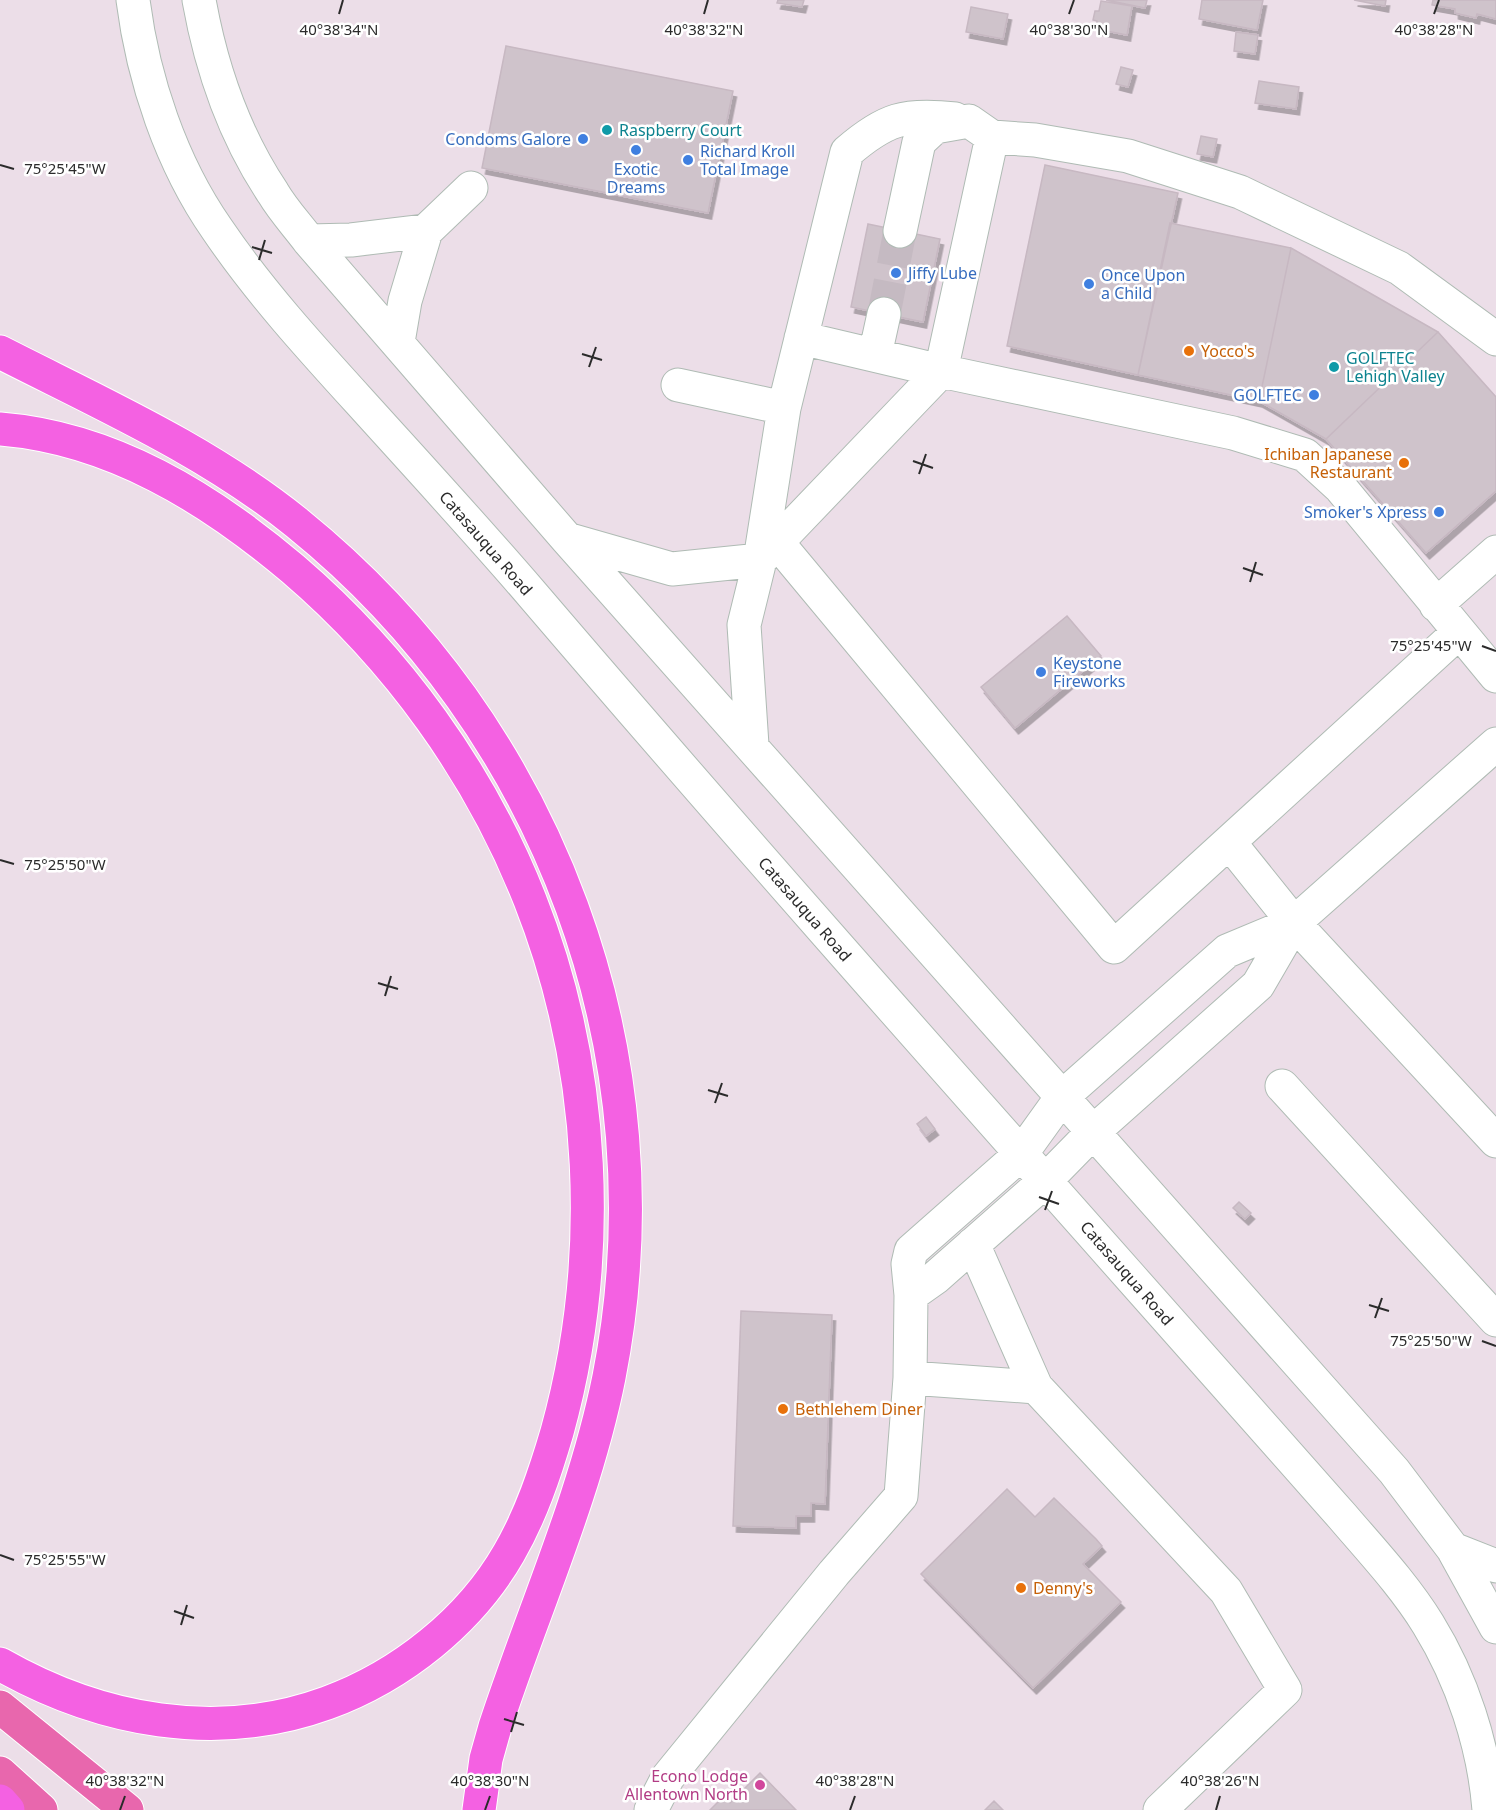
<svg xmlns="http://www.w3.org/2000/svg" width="1496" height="1810" viewBox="0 0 1496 1810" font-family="'Noto Sans',sans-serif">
<defs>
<filter id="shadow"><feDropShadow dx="3.5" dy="6" stdDeviation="0" flood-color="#0004"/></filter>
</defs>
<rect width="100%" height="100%" fill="#ecdee8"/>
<path fill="#cfc3cb" stroke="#c7b8c2" stroke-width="1.5" filter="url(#shadow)" d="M 778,0 L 804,0 L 802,7 L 777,3 Z
M 1106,0 L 1147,0 L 1145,8 Z
M 1202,0 L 1263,0 L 1257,30 L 1199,19 Z
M 1354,0 L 1386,0 L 1385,6 Z
M 1433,0 L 1496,0 L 1496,19 L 1477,14 L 1476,18 L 1455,13 L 1455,9 L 1432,5 Z
M 1101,1 L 1132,6 L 1127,35 L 1096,29 L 1097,21 L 1093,20 L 1095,11 L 1099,11 Z
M 971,7 L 1008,14 L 1003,39 L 966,32 Z
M 1236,32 L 1258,35 L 1255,54 L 1234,51 Z
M 506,46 L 733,91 L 708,213 L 482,168 Z
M 1121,67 L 1133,70 L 1128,87 L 1116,84 Z
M 1259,81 L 1299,87 L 1296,109 L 1255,103 Z
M 1201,136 L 1217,139 L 1213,157 L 1197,154 Z
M 1045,165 L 1178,193 L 1138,375 L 1007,346 Z
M 1170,223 L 1291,248 L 1259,401 L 1138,375 Z
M 868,224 L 940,239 L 923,322 L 851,307 Z
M 1291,248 L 1438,332 L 1326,439 L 1259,401 Z
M 1438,332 L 1496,397 L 1496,491 L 1426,553 L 1326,439 Z
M 1067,616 L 1101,656 L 1015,728 L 981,687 Z
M 926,1117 L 935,1129 L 926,1136 L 917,1124 Z
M 1239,1202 L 1251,1213 L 1245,1219 L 1233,1208 Z
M 741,1311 L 832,1315 L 825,1504 L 811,1503 L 811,1516 L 796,1516 L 796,1528 L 733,1526 Z
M 1007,1489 L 1035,1517 L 1054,1498 L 1096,1539 L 1102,1546 L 1083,1564 L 1121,1602 L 1033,1688 L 921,1574 Z
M 760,1773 L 796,1810 L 710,1810 L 724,1796 L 730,1803 Z
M 994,1801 L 1003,1810 L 985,1810 Z"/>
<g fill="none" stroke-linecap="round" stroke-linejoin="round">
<path stroke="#c5bac2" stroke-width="33" stroke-dasharray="33 16" stroke-linecap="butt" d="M 884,314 L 900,231"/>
<g stroke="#afbbb4" stroke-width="35">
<path id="minor" d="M 133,0 C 143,79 171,163 217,229 C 259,291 310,347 361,403 C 418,466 476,529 531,593 C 797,904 1071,1209 1342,1516 C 1371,1550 1404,1585 1428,1624 C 1462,1679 1484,1746 1489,1810
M 199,0 C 211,67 235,136 273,193 C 283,210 297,225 309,241 L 567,539 L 1394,1471 L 1453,1549 L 1496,1627
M 992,137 L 1035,140 L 1128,156 L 1240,192 L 1399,268 L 1496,339
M 309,241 L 351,240 L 426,231
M 801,338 L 941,371 L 992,137 L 969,121 L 935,127 L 919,142 L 900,231
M 398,342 L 405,301 L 426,231 L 471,188
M 875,355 L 884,314
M 678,385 L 784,408 L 847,152 C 885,119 905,113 955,119
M 567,539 L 672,569 L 760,560 L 941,371 L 1233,433 L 1305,455 L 1340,487 L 1496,676
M 777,542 L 1114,947 L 1459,632
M 1436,605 L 1496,552
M 752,745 L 744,625 L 760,560 L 784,408
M 1229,842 L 1294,923 L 1496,1141
M 1282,1086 L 1496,1320
M 973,1244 L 1036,1387 L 1226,1591 L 1285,1690 L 1160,1810
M 911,1295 L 935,1278 L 1045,1181 L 1093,1132 L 1258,985 L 1294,923 L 1496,744
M 910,1378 L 1036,1387
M 1453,1549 L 1496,1566
M 651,1810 L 668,1777 L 834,1573 L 901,1496 L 910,1378 L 911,1295 L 908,1264 L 911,1251 L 1021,1154 L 1062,1097 L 1227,951 L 1294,923"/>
</g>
<g stroke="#fff" stroke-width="35">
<path id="major" d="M 0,1707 L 127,1810
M 0,1773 L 41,1810"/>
</g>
<g stroke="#fff" stroke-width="35">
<path id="highway" d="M 0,352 C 102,404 208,451 297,523 C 551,728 672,1057 609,1377 C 585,1497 533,1611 495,1727 L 486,1759 L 479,1810
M 0,429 C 112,438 209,498 293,569 C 397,658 480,773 530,900 C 596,1067 605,1259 557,1432 C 545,1473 531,1515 509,1553 C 470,1621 401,1676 327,1703 C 217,1743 100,1721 0,1664
M 0,1801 L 8,1810"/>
</g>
<use href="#minor" stroke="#fff" stroke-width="33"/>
<use href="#major" stroke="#e867ad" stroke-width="33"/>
<use href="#highway" stroke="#f461e2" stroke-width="33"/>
</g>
<path fill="none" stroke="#2b2b2b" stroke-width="2" d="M 339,14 L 343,0M 704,14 L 708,0M 1069,14 L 1074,0M 1434,14 L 1439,0M 0,165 L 14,169M 252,247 L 272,253M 259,260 L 265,240M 582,354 L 602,360M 589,367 L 596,347M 913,461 L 933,468M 919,474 L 926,454M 1243,568 L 1263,575M 1250,582 L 1256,562M 1482,646 L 1496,651M 0,860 L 14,864M 378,983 L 398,989M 385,996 L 391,976M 708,1090 L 728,1096M 715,1103 L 722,1083M 1039,1197 L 1059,1204M 1045,1210 L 1052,1191M 1369,1305 L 1389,1311M 1375,1318 L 1382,1298M 1482,1341 L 1496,1346M 0,1555 L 14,1560M 174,1611 L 194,1618M 181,1625 L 187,1605M 504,1719 L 524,1725M 511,1732 L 517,1712M 120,1810 L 125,1796M 485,1810 L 490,1796M 850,1810 L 855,1796M 1216,1810 L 1220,1796"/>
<g fill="#0f9aa8" stroke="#fff" stroke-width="2">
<circle cx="607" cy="130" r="6"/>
<circle cx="1334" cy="367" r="6"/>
</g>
<g fill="#3f7fe0" stroke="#fff" stroke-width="2">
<circle cx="583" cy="139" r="6"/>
<circle cx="636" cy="150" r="6"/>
<circle cx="688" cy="160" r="6"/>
<circle cx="896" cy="273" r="6"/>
<circle cx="1089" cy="284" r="6"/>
<circle cx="1314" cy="395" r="6"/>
<circle cx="1439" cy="512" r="6"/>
<circle cx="1041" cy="672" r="6"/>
</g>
<g fill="#e8710a" stroke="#fff" stroke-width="2">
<circle cx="1189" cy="351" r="6"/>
<circle cx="1404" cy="463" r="6"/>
<circle cx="783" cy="1409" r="6"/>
<circle cx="1021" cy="1588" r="6"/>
</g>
<circle fill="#d1479c" stroke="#fff" stroke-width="2" cx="760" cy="1785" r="6"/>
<g text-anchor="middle" stroke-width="5" stroke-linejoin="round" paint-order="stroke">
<g font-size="16" fill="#0d838f" stroke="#fff" text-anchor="start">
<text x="619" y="136">Raspberry Court</text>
<text x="1346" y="364">GOLFTEC<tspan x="1346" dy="18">Lehigh Valley</tspan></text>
</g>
<g font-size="16" fill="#366cbe" stroke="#fff" text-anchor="start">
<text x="571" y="145" text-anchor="end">Condoms Galore</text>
<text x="700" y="157">Richard Kroll<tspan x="700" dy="18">Total Image</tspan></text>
<text x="636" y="175" text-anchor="middle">Exotic<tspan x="636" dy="18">Dreams</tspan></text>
<text x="908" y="279">Jiffy Lube</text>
<text x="1101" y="281">Once Upon<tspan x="1101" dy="18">a Child</tspan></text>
<text x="1302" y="401" text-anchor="end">GOLFTEC</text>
<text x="1427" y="518" text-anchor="end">Smoker's Xpress</text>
<text x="1053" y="669">Keystone<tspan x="1053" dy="18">Fireworks</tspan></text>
</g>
<g font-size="16" fill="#c56008" stroke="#fff" text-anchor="start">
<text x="1201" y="357">Yocco's</text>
<text x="1392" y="460" text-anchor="end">Ichiban Japanese<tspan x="1392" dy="18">Restaurant</tspan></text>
<text x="795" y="1415">Bethlehem Diner</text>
<text x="1033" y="1594">Denny's</text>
</g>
<g font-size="16" fill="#2b2b2b" stroke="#fff">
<text transform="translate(486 543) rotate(49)" y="6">Catasauqua Road</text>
<text transform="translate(805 909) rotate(49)" y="6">Catasauqua Road</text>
<text transform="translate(1127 1273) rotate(49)" y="6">Catasauqua Road</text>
</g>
<g font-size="16" fill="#b23c85" stroke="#fff" text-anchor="end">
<text x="748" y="1782">Econo Lodge<tspan x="748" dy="18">Allentown North</tspan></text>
</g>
</g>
<g font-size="15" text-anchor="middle" fill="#2b2b2b" stroke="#fff" stroke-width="5" stroke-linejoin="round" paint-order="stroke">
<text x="339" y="35">40°38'34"N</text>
<text x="704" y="35">40°38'32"N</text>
<text x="1069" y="35">40°38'30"N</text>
<text x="1434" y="35">40°38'28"N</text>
<text x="65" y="174">75°25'45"W</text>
<text x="1431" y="651">75°25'45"W</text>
<text x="65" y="870">75°25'50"W</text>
<text x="1431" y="1346">75°25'50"W</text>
<text x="65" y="1565">75°25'55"W</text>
<text x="125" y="1786">40°38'32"N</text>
<text x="490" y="1786">40°38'30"N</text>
<text x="855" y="1786">40°38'28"N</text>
<text x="1220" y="1786">40°38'26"N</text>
</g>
</svg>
